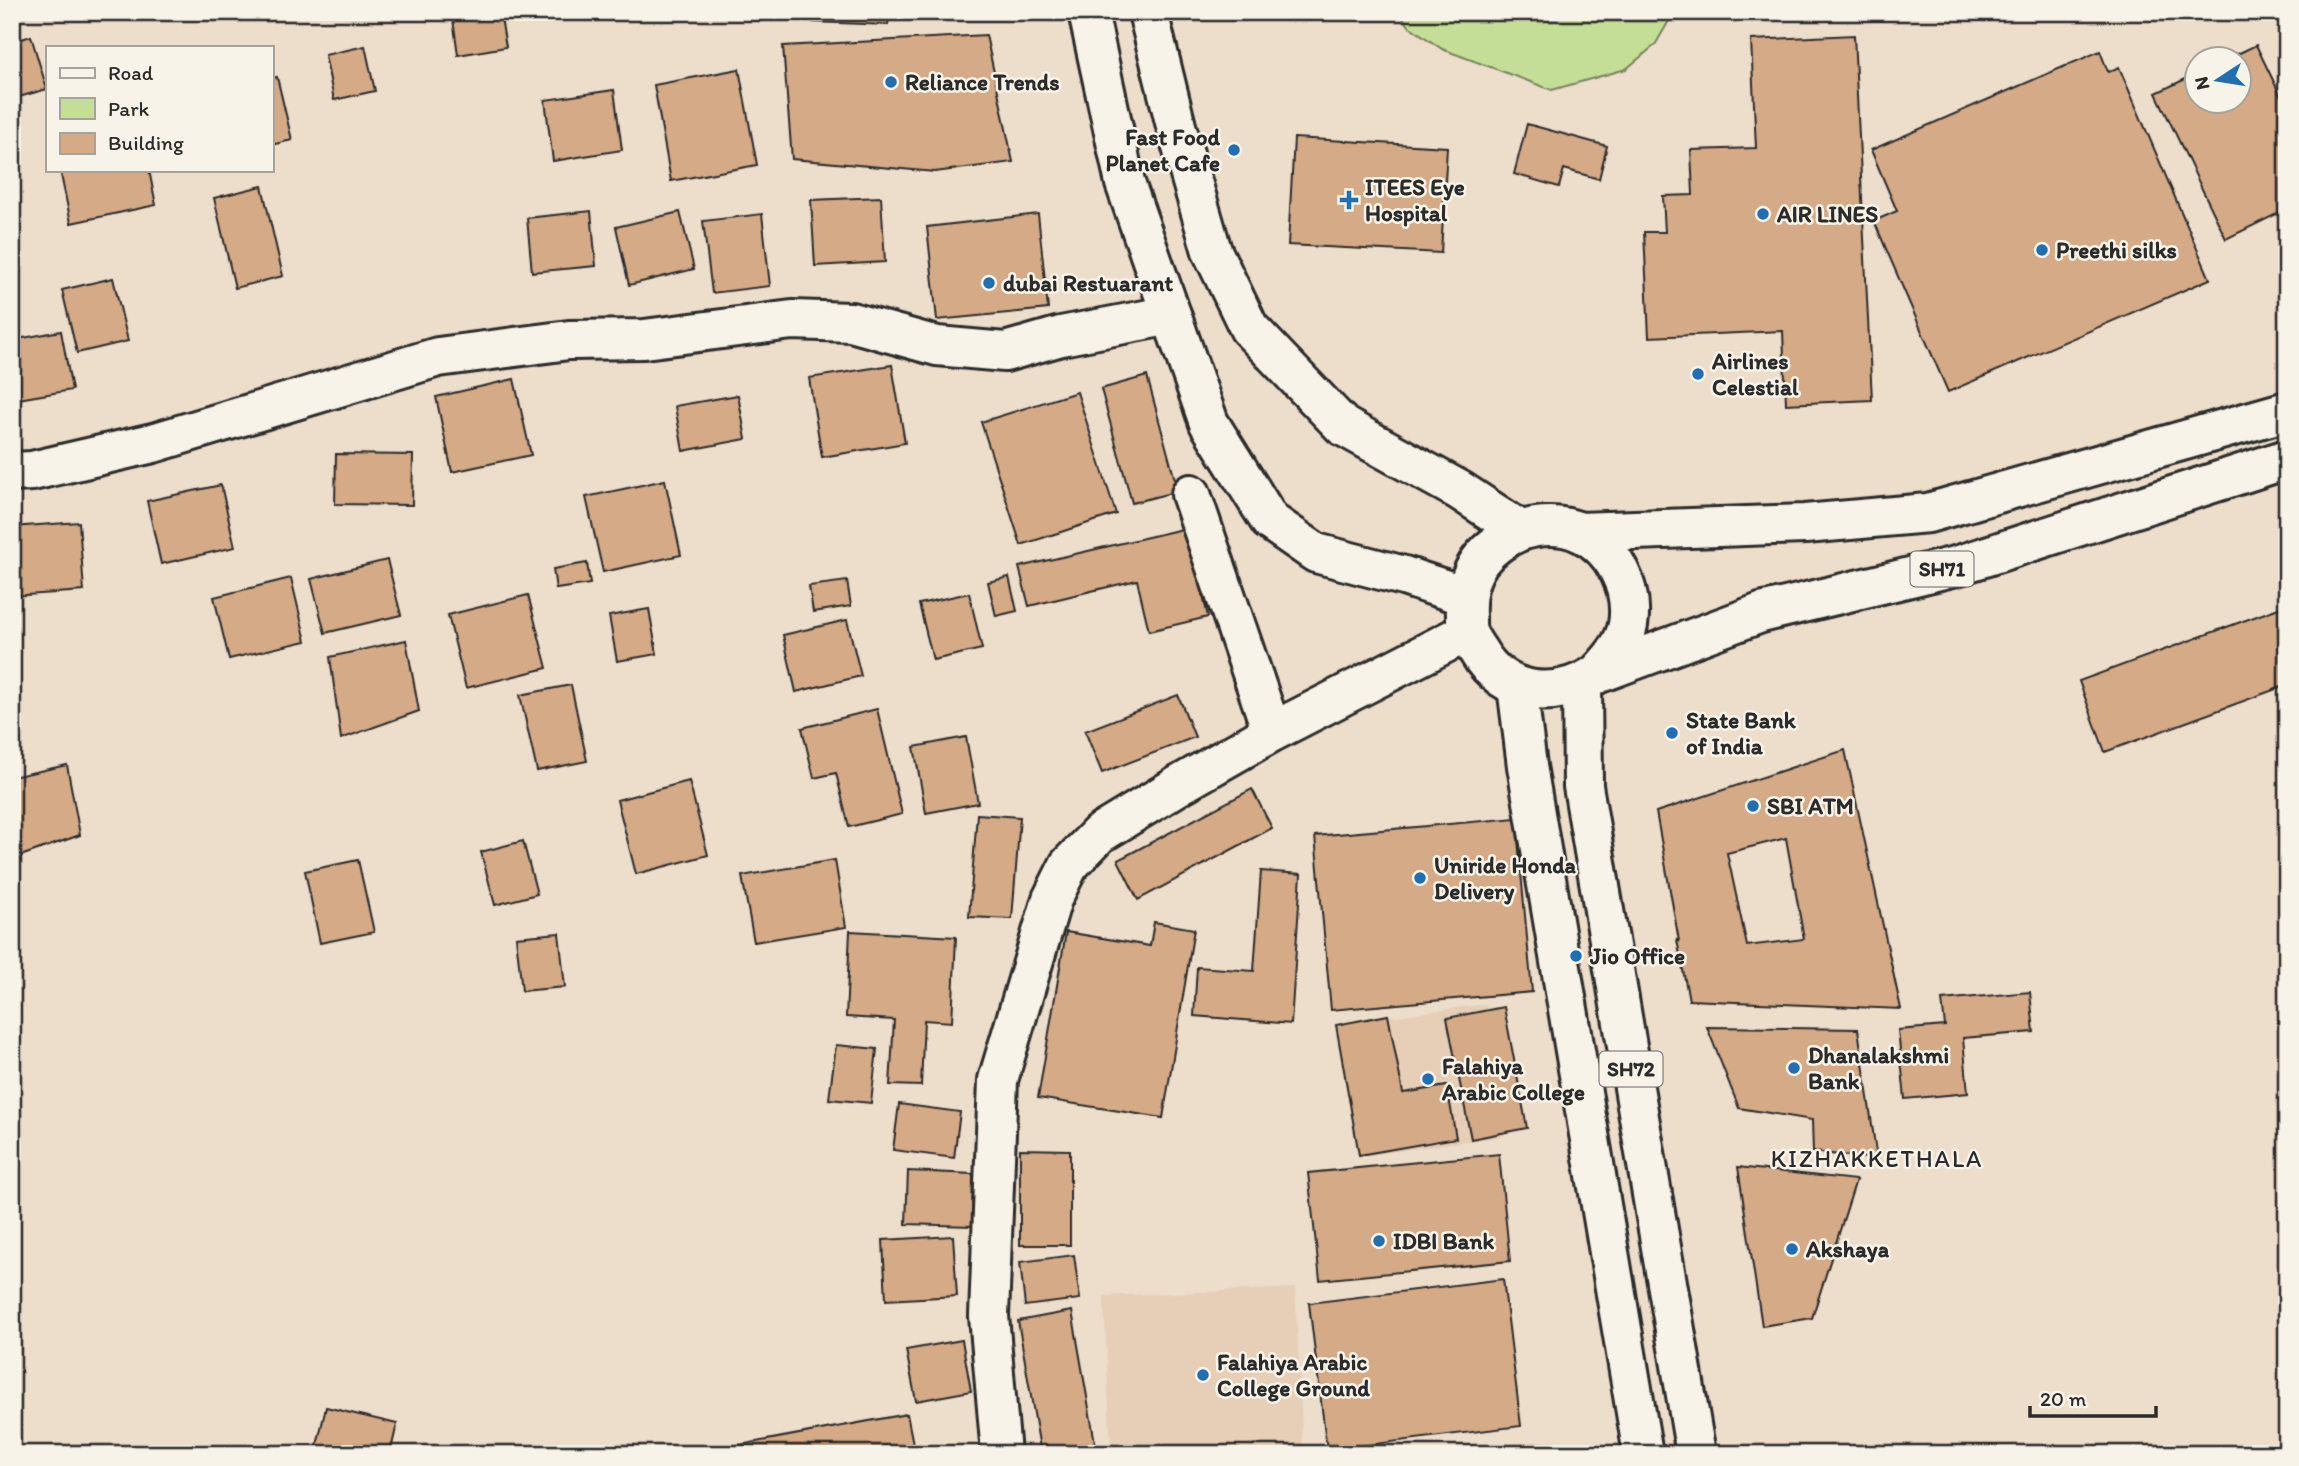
<svg xmlns="http://www.w3.org/2000/svg" width="2299" height="1466" viewBox="0 0 2299 1466" font-family="Itim,sans-serif">
<rect width="100%" height="100%" fill="#edddcb"/>
<filter id="ink" filterUnits="userSpaceOnUse"><feTurbulence type="fractalNoise" baseFrequency=".0143" numOctaves="2"/><feDisplacementMap in="SourceGraphic" scale="14" xChannelSelector="R" yChannelSelector="G"/><feConvolveMatrix kernelMatrix="1 2 1 2 8 2 1 2 1" color-interpolation-filters="sRGB"/></filter>
<g filter="url(#ink)">
<path fill="#e6ceb7" d="M 1486,1004 L 1504,1136 L 1370,1155 L 1352,1022 Z
M 1295,1288 L 1303,1454 L 1111,1454 L 1104,1296 Z
M 1544,1441 L 1546,1454 L 1403,1454 Z"/>
<path fill="#c4de95" stroke="#788460" stroke-width="2" d="M 1399,12 L 1674,12 L 1655,45 L 1626,69 L 1552,90 L 1442,49 L 1409,26 Z"/>
<path fill="#d5aa87" stroke="#2b2b2b" stroke-width="2" fill-rule="evenodd" d="M 452,12 L 500,12 L 506,47 L 458,55 Z
M 813,12 L 889,12 L 888,25 L 813,22 Z
M 1328,12 L 1386,12 L 1386,13 L 1329,15 Z
M 986,35 L 1013,162 L 935,172 L 792,159 L 783,46 Z
M 1854,35 L 1872,400 L 1786,404 L 1783,331 L 1649,337 L 1644,232 L 1665,232 L 1663,196 L 1693,195 L 1691,150 L 1756,148 L 1751,40 Z
M 31,36 L 47,89 L 12,99 L 12,42 Z
M 2256,45 L 2287,109 L 2287,209 L 2226,239 L 2156,93 L 2198,73 L 2198,102 L 2240,102 L 2240,60 L 2225,60 Z
M 365,46 L 375,91 L 334,100 L 325,55 Z
M 2100,51 L 2108,72 L 2119,67 L 2210,279 L 1948,392 L 1874,221 L 1897,211 L 1871,150 Z
M 739,69 L 757,165 L 671,181 L 654,85 Z
M 277,77 L 292,140 L 271,145 L 271,78 Z
M 614,90 L 622,150 L 553,161 L 545,100 Z
M 1527,124 L 1607,146 L 1599,179 L 1564,169 L 1559,187 L 1514,174 Z
M 1294,138 L 1447,147 L 1441,253 L 1288,245 Z
M 60,170 L 149,170 L 156,205 L 71,223 Z
M 262,186 L 283,276 L 235,288 L 214,198 Z
M 881,197 L 885,262 L 815,266 L 811,200 Z
M 591,211 L 596,266 L 532,272 L 527,218 Z
M 680,212 L 694,269 L 629,285 L 616,227 Z
M 762,214 L 770,286 L 712,293 L 703,221 Z
M 1038,214 L 1048,309 L 937,320 L 927,227 Z
M 113,278 L 128,341 L 77,353 L 62,290 Z
M 61,331 L 72,390 L 12,400 L 12,340 Z
M 892,365 L 905,443 L 822,457 L 809,378 Z
M 1147,376 L 1178,491 L 1132,503 L 1101,389 Z
M 514,379 L 531,455 L 452,472 L 436,397 Z
M 1077,392 L 1116,514 L 1021,545 L 981,422 Z
M 738,395 L 746,439 L 683,451 L 675,406 Z
M 336,454 L 413,455 L 412,505 L 335,504 Z
M 665,480 L 681,555 L 603,572 L 586,497 Z
M 221,485 L 235,547 L 161,564 L 147,501 Z
M 79,522 L 84,591 L 12,596 L 12,527 Z
M 1187,528 L 1208,617 L 1149,631 L 1137,580 L 1029,606 L 1019,567 Z
M 387,560 L 401,615 L 325,633 L 311,579 Z
M 587,563 L 590,584 L 556,589 L 553,569 Z
M 1009,577 L 1017,611 L 996,616 L 988,582 Z
M 291,578 L 306,641 L 229,659 L 214,597 Z
M 847,581 L 851,606 L 813,612 L 809,586 Z
M 969,593 L 982,649 L 933,660 L 919,604 Z
M 528,595 L 547,668 L 466,688 L 448,615 Z
M 2287,605 L 2287,685 L 2105,752 L 2079,681 Z
M 649,609 L 657,654 L 617,661 L 609,616 Z
M 847,620 L 861,676 L 796,692 L 783,635 Z
M 406,640 L 419,711 L 341,739 L 330,657 Z
M 571,685 L 587,761 L 537,771 L 520,695 Z
M 1178,695 L 1195,737 L 1102,773 L 1085,731 Z
M 877,709 L 902,814 L 849,827 L 836,773 L 814,778 L 802,728 Z
M 966,737 L 978,803 L 926,813 L 914,747 Z
M 1845,750 L 1901,1009 L 1689,1000 L 1677,940 L 1679,941 L 1656,812 ZM 1786,838 L 1804,939 L 1747,946 L 1727,853 Z
M 67,765 L 80,835 L 12,859 L 12,777 Z
M 689,781 L 708,855 L 636,874 L 617,800 Z
M 1252,789 L 1272,828 L 1138,900 L 1118,860 Z
M 977,814 L 1020,817 L 1012,919 L 969,917 Z
M 1516,818 L 1532,992 L 1331,1010 L 1315,836 Z
M 523,841 L 537,894 L 495,905 L 481,852 Z
M 358,860 L 374,932 L 320,943 L 305,871 Z
M 835,860 L 846,927 L 754,942 L 742,876 Z
M 1261,871 L 1301,874 L 1291,1024 L 1194,1016 L 1197,967 L 1254,971 Z
M 1154,922 L 1194,929 L 1163,1118 L 1038,1098 L 1066,932 L 1150,946 Z
M 850,931 L 956,937 L 952,1022 L 924,1020 L 921,1086 L 890,1085 L 894,1020 L 846,1017 Z
M 559,933 L 565,987 L 522,991 L 516,937 Z
M 2030,992 L 2034,1032 L 1963,1038 L 1968,1093 L 1905,1099 L 1898,1030 L 1945,1026 L 1942,1000 Z
M 1504,1007 L 1527,1128 L 1471,1139 L 1447,1018 Z
M 1388,1015 L 1403,1093 L 1447,1086 L 1456,1138 L 1359,1155 L 1336,1025 Z
M 1707,1027 L 1858,1029 L 1877,1159 L 1813,1152 L 1812,1120 L 1739,1108 Z
M 836,1045 L 877,1049 L 871,1103 L 829,1099 Z
M 899,1104 L 960,1112 L 954,1158 L 893,1150 Z
M 1020,1149 L 1070,1150 L 1070,1245 L 1020,1245 Z
M 1499,1154 L 1510,1261 L 1320,1280 L 1308,1173 Z
M 1738,1167 L 1856,1180 L 1812,1318 L 1762,1326 Z
M 908,1171 L 973,1174 L 972,1226 L 906,1224 Z
M 953,1236 L 957,1296 L 886,1300 L 883,1240 Z
M 1074,1255 L 1080,1299 L 1025,1306 L 1020,1262 Z
M 1503,1279 L 1521,1426 L 1327,1450 L 1309,1303 Z
M 1072,1311 L 1097,1454 L 1041,1454 L 1018,1321 Z
M 962,1340 L 971,1391 L 916,1401 L 906,1350 Z
M 326,1407 L 397,1424 L 390,1454 L 315,1454 Z
M 907,1414 L 915,1454 L 714,1454 L 713,1450 Z"/>
<g fill="none" stroke-linecap="round" stroke-linejoin="round">
<g stroke="#2b2b2b" stroke-width="44">
<path id="street" d="M 12,472 L 32,471 L 153,443 L 438,357 L 569,340 L 644,339 L 792,320 L 851,322 L 937,346 L 1005,352 L 1061,336 L 1171,315
M 1191,494 L 1272,732
M 1001,1454 L 989,1316 L 998,1080 L 1052,899 L 1069,865 L 1099,834 L 1181,784 L 1272,732 L 1467,632"/>
</g>
<g stroke="#2b2b2b" stroke-width="44">
<path id="primary" d="M 1582,684 L 1583,786 L 1696,1454
M 1517,686 L 1527,766 L 1643,1454"/>
</g>
<g stroke="#2b2b2b" stroke-width="44">
<path id="highway" d="M 1088,12 L 1125,183 L 1209,423 L 1270,521 L 1316,553 L 1404,576 L 1465,596
M 1148,12 L 1176,126 L 1212,251 L 1249,328 L 1343,426 L 1459,490 L 1520,530
M 1579,532 L 1805,524 L 1928,513 L 2287,411
M 1597,674 C 1610,660 1624,645 1628,625 C 1634,588 1614,548 1580,532 C 1557,522 1528,525 1508,537 C 1476,555 1464,581 1466,616 C 1466,621 1466,628 1467,632 C 1469,638 1474,645 1478,651 C 1504,696 1555,701 1597,674 L 1761,613 L 1956,566 L 2287,459"/>
</g>
<use href="#street" stroke="#f7f3e8" stroke-width="38"/>
<use href="#primary" stroke="#f7f3e8" stroke-width="38"/>
<use href="#highway" stroke="#f7f3e8" stroke-width="38"/>
</g>
</g>
<g fill="#1f6fb2" stroke="#f7f3e8" stroke-width="2.5">
<circle cx="891" cy="82" r="7"/>
<circle cx="1234" cy="150" r="7"/>
<path d="M1345.5 189.5h7v7h7v7h-7v7h-7v-7h-7v-7h7z"/>
<circle cx="1763" cy="214" r="7"/>
<circle cx="2042" cy="250" r="7"/>
<circle cx="989" cy="283" r="7"/>
<circle cx="1698" cy="374" r="7"/>
<circle cx="1672" cy="733" r="7"/>
<circle cx="1753" cy="806" r="7"/>
<circle cx="1420" cy="878" r="7"/>
<circle cx="1576" cy="956" r="7"/>
<circle cx="1794" cy="1068" r="7"/>
<circle cx="1428" cy="1079" r="7"/>
<circle cx="1379" cy="1241" r="7"/>
<circle cx="1792" cy="1249" r="7"/>
<circle cx="1203" cy="1375" r="7"/>
</g>
<g text-anchor="middle" stroke-width="5" stroke-linejoin="round" paint-order="stroke">
<g fill="#f7f3e8" stroke="#686764" stroke-width="2">
<rect x="1910.5" y="551.5" width="63" height="35" rx="5"/>
<rect x="1599.5" y="1051.5" width="63" height="35" rx="5"/>
</g>
<g font-size="21" font-weight="bold" fill="#2b2b2b">
<text x="1942" y="576">SH71</text>
<text x="1631" y="1076">SH72</text>
</g>
<g font-size="23" font-weight="bold" fill="#2b2b2b" stroke="#f7f3e8" text-anchor="start">
<text x="905" y="90">Reliance Trends</text>
<text x="1220" y="145" text-anchor="end">Fast Food<tspan x="1220" dy="26">Planet Cafe</tspan></text>
<text x="1365" y="195">ITEES Eye<tspan x="1365" dy="26">Hospital</tspan></text>
<text x="1777" y="222">AIR LINES</text>
<text x="2056" y="258">Preethi silks</text>
<text x="1003" y="291">dubai Restuarant</text>
<text x="1712" y="369">Airlines<tspan x="1712" dy="26">Celestial</tspan></text>
<text x="1686" y="728">State Bank<tspan x="1686" dy="26">of India</tspan></text>
<text x="1767" y="814">SBI ATM</text>
<text x="1434" y="873">Uniride Honda<tspan x="1434" dy="26">Delivery</tspan></text>
<text x="1590" y="964">Jio Office</text>
<text x="1808" y="1063">Dhanalakshmi<tspan x="1808" dy="26">Bank</tspan></text>
<text x="1442" y="1074">Falahiya<tspan x="1442" dy="26">Arabic College</tspan></text>
<text x="1393" y="1249">IDBI Bank</text>
<text x="1806" y="1257">Akshaya</text>
<text x="1217" y="1370">Falahiya Arabic<tspan x="1217" dy="26">College Ground</tspan></text>
</g>
<g font-size="24" letter-spacing="2" fill="#2b2b2b" stroke="#f7f3e8">
<text x="1877" y="1167">KIZHAKKETHALA</text>
</g>
</g>
<rect width="2299" height="1466" fill="none" stroke="#f7f3e8" stroke-width="42"/>
<rect x="21" y="21" width="2257" height="1424" fill="none" stroke="#2b2b2b" stroke-width="2.5" filter="url(#ink)"/>
<rect x="46" y="46" width="228" height="126" fill="#f7f3e8" stroke="#a5a39c" stroke-width="2"/>
<rect x="60" y="68" width="35" height="10" fill="#f7f3e8" stroke="#a5a39c" stroke-width="2"/>
<text x="108" y="80" font-size="21" fill="#2b2b2b">Road</text>
<rect x="60" y="98" width="35" height="21" fill="#c4de95" stroke="#a5a39c" stroke-width="2"/>
<text x="108" y="116" font-size="21" fill="#2b2b2b">Park</text>
<rect x="60" y="133" width="35" height="21" fill="#d5aa87" stroke="#a5a39c" stroke-width="2"/>
<text x="108" y="150" font-size="21" fill="#2b2b2b">Building</text>
<g transform="translate(2218 80) rotate(258)"><circle r="33" fill="#f7f3e8" stroke="#a5a39c" stroke-width="2"/>
<path d="M0-5L12 26L0 18L-12 26Z" fill="#1f6fb2"/>
<text y="-10" font-size="19" font-weight="bold" text-anchor="middle" fill="#2b2b2b">N</text>
</g>
<path d="M2030 1406v10h126v-10" fill="none" stroke="#2b2b2b" stroke-width="3.5"/>
<text x="2040" y="1406" font-size="21" fill="#2b2b2b" stroke="#f7f3e8" stroke-width="5" paint-order="stroke">20 m</text>
</svg>
